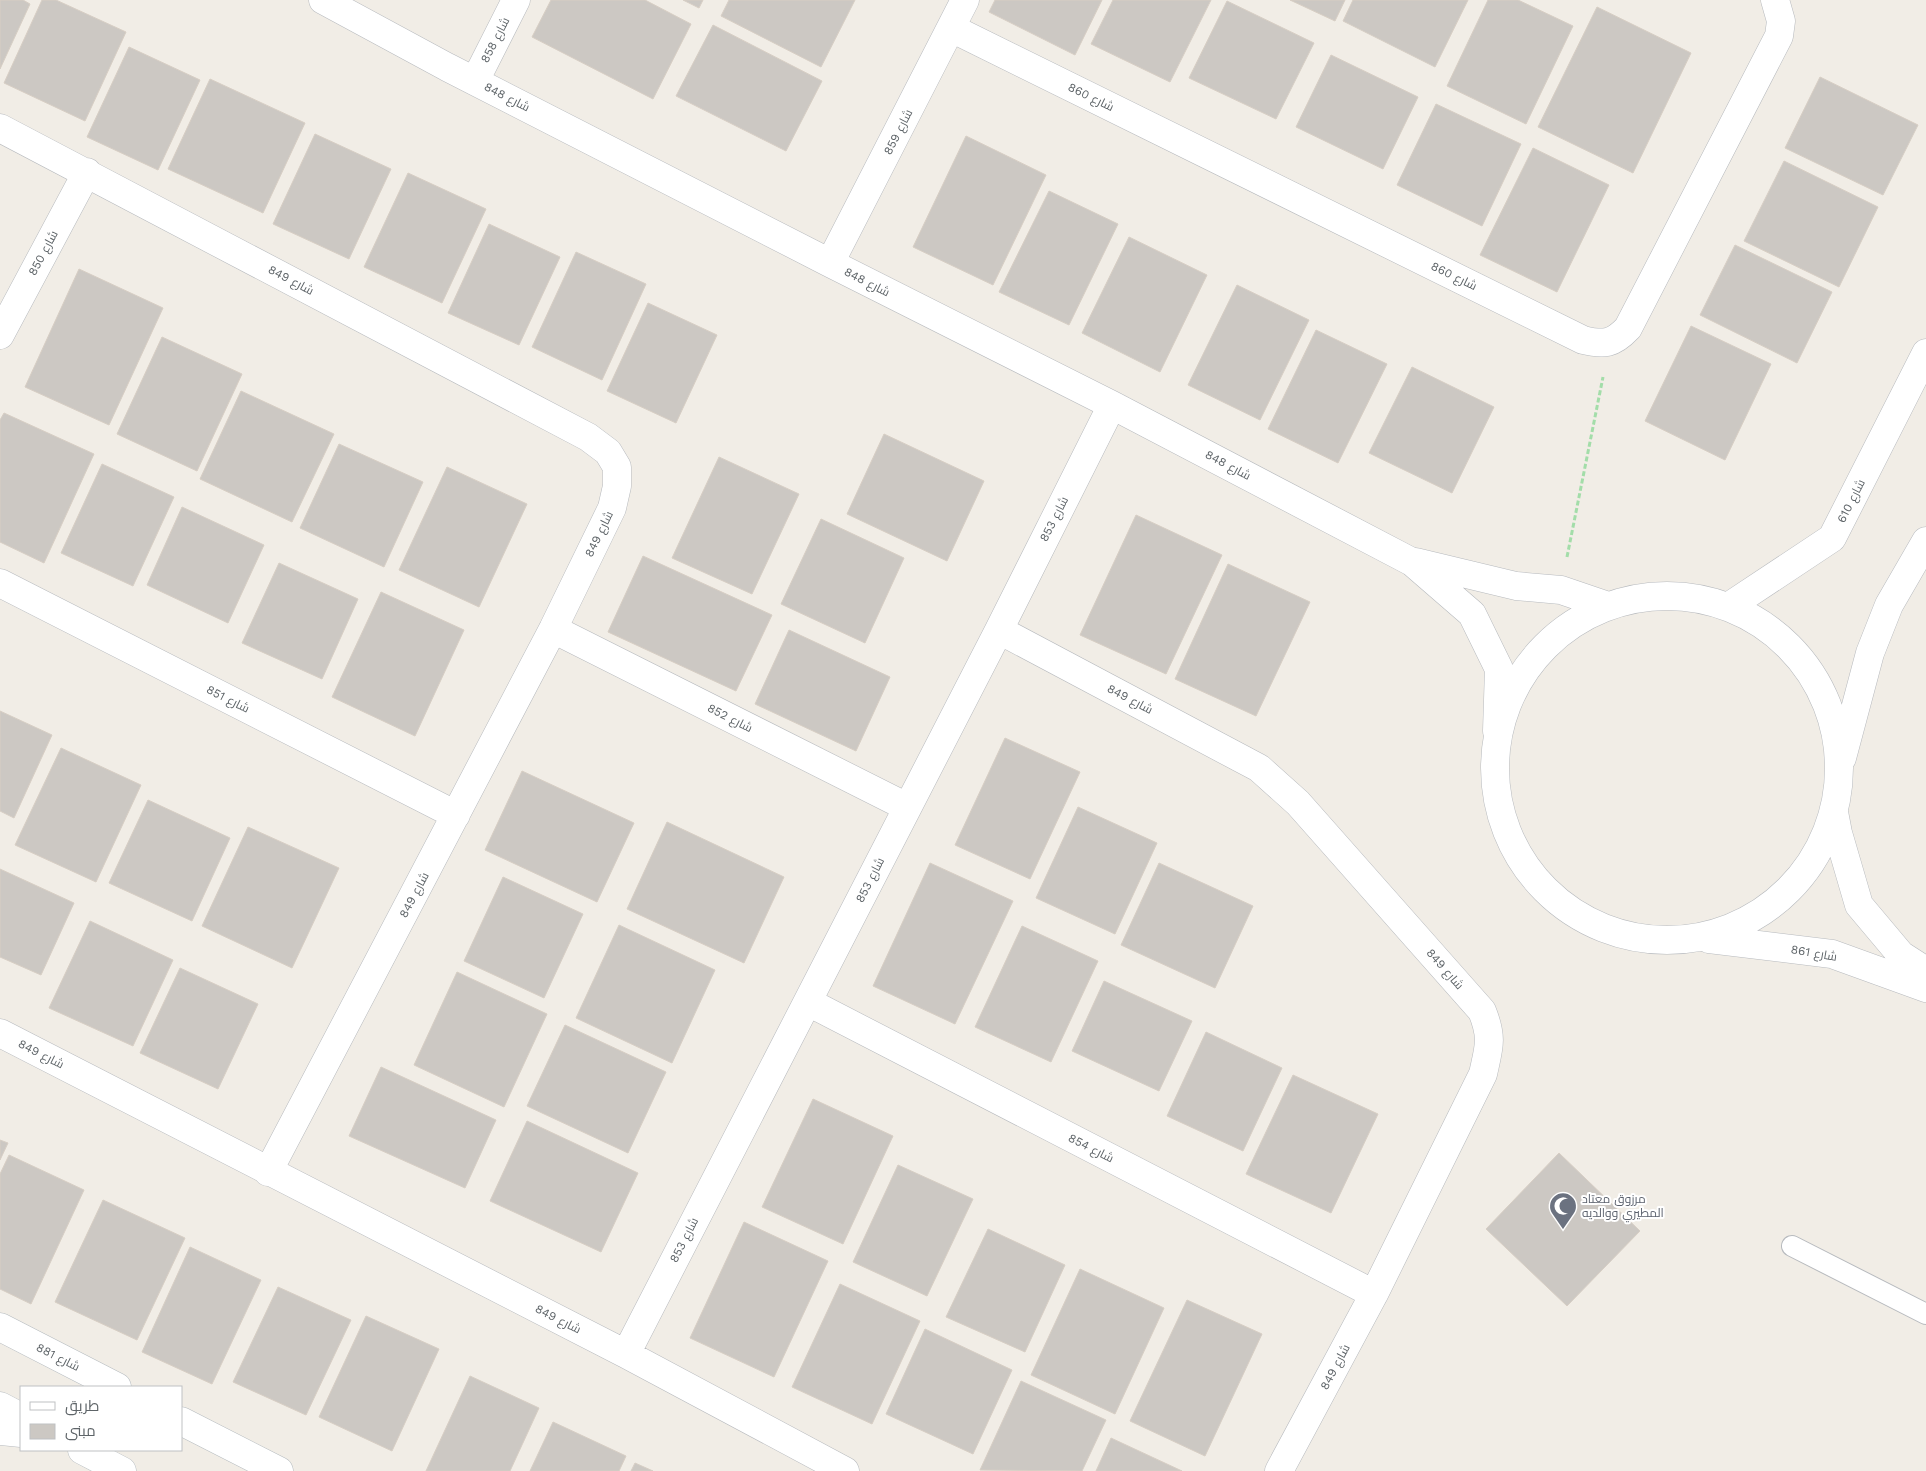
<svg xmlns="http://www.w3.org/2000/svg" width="1926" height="1471" viewBox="0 0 1926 1471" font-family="'Work Sans',Cairo,sans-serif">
<rect width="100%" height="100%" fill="#f1ede6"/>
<path fill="#ccc8c3" stroke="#d7cec4" d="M 0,0 L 23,0 L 30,4 L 0,69 Z
M 42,0 L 56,0 L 126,32 L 85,121 L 4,83 Z
M 551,0 L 645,0 L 691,24 L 653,99 L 532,37 Z
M 683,0 L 703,0 L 699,8 Z
M 729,0 L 855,0 L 821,67 L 721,16 Z
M 995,0 L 1102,0 L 1075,55 L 989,12 Z
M 1113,0 L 1211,0 L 1170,82 L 1091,44 Z
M 1290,0 L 1345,0 L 1335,21 Z
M 1353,0 L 1468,0 L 1435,67 L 1343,21 Z
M 1488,0 L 1518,0 L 1573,26 L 1526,124 L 1447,86 Z
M 1227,1 L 1314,43 L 1276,119 L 1189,78 Z
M 1597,7 L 1691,53 L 1633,173 L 1538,127 Z
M 713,25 L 822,81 L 786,151 L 676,96 Z
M 129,47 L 200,80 L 158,170 L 87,137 Z
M 1331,55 L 1418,97 L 1383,169 L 1296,127 Z
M 1820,77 L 1918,125 L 1883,195 L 1785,148 Z
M 210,79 L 305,123 L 263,213 L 168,169 Z
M 1436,104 L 1521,144 L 1482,226 L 1397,185 Z
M 315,134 L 391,169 L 349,259 L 273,224 Z
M 966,136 L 1046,175 L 993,285 L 913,247 Z
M 1533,148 L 1609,185 L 1557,292 L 1480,255 Z
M 1784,161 L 1878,207 L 1839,287 L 1744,241 Z
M 408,173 L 486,209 L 442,303 L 364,267 Z
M 1049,191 L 1118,224 L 1069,325 L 999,292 Z
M 489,224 L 560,257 L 519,345 L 448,313 Z
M 1129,237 L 1207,275 L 1160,372 L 1082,333 Z
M 1735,245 L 1832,292 L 1797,363 L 1700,315 Z
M 576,252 L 646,284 L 602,380 L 532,347 Z
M 79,269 L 163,308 L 109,425 L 25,387 Z
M 1237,285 L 1309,320 L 1260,420 L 1188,385 Z
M 648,303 L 717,335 L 676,423 L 607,391 Z
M 1691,326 L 1771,364 L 1725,460 L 1645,421 Z
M 1316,330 L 1387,364 L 1338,463 L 1268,429 Z
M 162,337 L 242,374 L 197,471 L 117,434 Z
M 1412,367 L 1494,407 L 1452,493 L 1369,453 Z
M 241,391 L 334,434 L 292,522 L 200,479 Z
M 4,413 L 94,454 L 44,563 L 0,542 L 0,420 Z
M 884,434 L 984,481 L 947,561 L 847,514 Z
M 339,444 L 423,482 L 384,567 L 300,528 Z
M 719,457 L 799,494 L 752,594 L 672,558 Z
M 102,464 L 174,497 L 133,586 L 61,553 Z
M 447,467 L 527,504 L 479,607 L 399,570 Z
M 182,507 L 264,545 L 228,623 L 147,585 Z
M 1136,515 L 1222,555 L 1166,674 L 1080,635 Z
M 821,519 L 904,558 L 865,643 L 781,604 Z
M 643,556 L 772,615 L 736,691 L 608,632 Z
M 279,563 L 358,599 L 322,679 L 242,643 Z
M 1228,564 L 1310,602 L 1256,716 L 1175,679 Z
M 381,592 L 464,630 L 415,736 L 332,697 Z
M 789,630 L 890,677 L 856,751 L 755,704 Z
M 0,711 L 52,735 L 14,818 L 0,811 Z
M 1005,738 L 1080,772 L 1030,879 L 955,845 Z
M 61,748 L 141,785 L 96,882 L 15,845 Z
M 522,771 L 634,823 L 597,902 L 485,850 Z
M 148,800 L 230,838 L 192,921 L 109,883 Z
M 1078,807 L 1157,843 L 1115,934 L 1036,898 Z
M 667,822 L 784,877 L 744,963 L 627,909 Z
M 248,827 L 339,868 L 292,968 L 202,926 Z
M 930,863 L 1013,901 L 955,1024 L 873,986 Z
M 1159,863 L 1253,906 L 1215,988 L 1121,945 Z
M 0,869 L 74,903 L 41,975 L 0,957 Z
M 503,877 L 583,914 L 544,998 L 464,961 Z
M 90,921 L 173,960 L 133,1046 L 49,1008 Z
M 619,925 L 715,970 L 672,1063 L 576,1018 Z
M 1022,926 L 1098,961 L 1051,1062 L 975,1027 Z
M 180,968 L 258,1004 L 218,1089 L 140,1053 Z
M 457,972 L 547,1014 L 504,1107 L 414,1065 Z
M 1104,981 L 1192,1021 L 1159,1091 L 1072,1051 Z
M 565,1025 L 666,1072 L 628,1153 L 527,1106 Z
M 1206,1032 L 1282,1068 L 1243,1151 L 1167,1116 Z
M 381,1067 L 496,1120 L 465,1188 L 349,1136 Z
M 1293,1075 L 1378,1114 L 1331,1213 L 1246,1174 Z
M 813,1099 L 893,1136 L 843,1244 L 762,1207 Z
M 527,1121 L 638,1173 L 601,1252 L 490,1201 Z
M 0,1140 L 8,1143 L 0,1160 Z
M 1559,1153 L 1640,1231 L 1567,1306 L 1486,1229 Z
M 9,1155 L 84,1190 L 31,1304 L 0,1289 L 0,1174 Z
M 898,1165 L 973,1199 L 927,1296 L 853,1262 Z
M 103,1200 L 185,1238 L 137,1340 L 55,1302 Z
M 744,1222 L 828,1261 L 774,1377 L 690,1338 Z
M 988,1229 L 1065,1265 L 1025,1352 L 946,1317 Z
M 190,1247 L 261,1280 L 212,1384 L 142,1352 Z
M 1080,1269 L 1164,1308 L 1115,1414 L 1031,1375 Z
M 840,1284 L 920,1321 L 872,1424 L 792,1387 Z
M 278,1287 L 351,1320 L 306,1415 L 233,1382 Z
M 1187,1300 L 1262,1334 L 1205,1456 L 1130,1421 Z
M 366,1316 L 439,1349 L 392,1451 L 319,1417 Z
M 925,1329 L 1012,1370 L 973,1454 L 886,1414 Z
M 470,1376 L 539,1408 L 510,1471 L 426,1471 Z
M 1021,1381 L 1106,1420 L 1082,1471 L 980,1470 Z
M 553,1422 L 626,1456 L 619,1471 L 530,1471 Z
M 1111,1438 L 1182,1471 L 1096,1471 Z
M 635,1463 L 653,1471 L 631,1471 Z"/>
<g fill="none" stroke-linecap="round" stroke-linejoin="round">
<g stroke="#b7babe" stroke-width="22">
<path id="lane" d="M 1792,1246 L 1926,1314"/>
</g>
<g stroke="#b7babe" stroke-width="29">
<path id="street" d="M 323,0 L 447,67 L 830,263 L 1112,405 L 1412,562 L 1472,614 L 1499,669 L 1497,731
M 951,28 L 1583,340 C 1604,345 1613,344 1628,328 L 1779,36 L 1781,21 L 1775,0
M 475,81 L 516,0
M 0,128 L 588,437 L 608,452 L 617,467 L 617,486 L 612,508 L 553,629 L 268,1172
M 830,263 L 965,0
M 0,335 L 87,172
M 1416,562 L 1516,586 L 1561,590 L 1608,606
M 0,583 L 456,815
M1495 768a172 172 0 1 1 344 0a172 172 0 1 1-344 0Z
M 1728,607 L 1832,538 L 1926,353
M 553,629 L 907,807
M 999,630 L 1259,768 L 1298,803 L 1482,1011 C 1493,1038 1489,1047 1483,1074 L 1374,1294 L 1279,1471
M 1842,758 L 1870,653 L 1889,605 L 1926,541
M 1834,812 L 1838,833 L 1859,905 L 1901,955 L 1926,971
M 1709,939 L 1832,954 L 1926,988
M 808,1002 L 1374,1294
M 0,1033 L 626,1354 L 845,1471
M 626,1354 L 999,630 L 1112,405
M 0,1431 L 21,1433"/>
</g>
<g stroke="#b5bbbf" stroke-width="29">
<path id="secondary" d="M 0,1327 L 117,1387
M 0,1406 L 21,1417
M 181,1421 L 279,1471
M 82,1450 L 122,1471"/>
</g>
<path stroke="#a3dda9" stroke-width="3" stroke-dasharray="5 2.5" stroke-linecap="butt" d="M 1567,557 L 1603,377"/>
<use href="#lane" stroke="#fff" stroke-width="20"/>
<use href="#street" stroke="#fff" stroke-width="28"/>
<use href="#secondary" stroke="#fff" stroke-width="28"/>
</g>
<defs>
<g id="mosque-pin" transform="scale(1.4375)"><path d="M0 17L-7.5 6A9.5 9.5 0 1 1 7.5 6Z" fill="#6b7280" stroke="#fff"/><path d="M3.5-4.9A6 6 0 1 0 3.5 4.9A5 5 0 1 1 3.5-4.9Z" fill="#fff"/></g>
</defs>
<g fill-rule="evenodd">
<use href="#mosque-pin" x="1563" y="1206"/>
</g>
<g text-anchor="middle" stroke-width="4" stroke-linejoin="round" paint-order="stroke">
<g font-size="12" fill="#5e6468" stroke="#fff">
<text transform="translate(495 40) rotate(-63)" y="4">شارع 858</text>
<text transform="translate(507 97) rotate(27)" y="4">شارع 848</text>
<text transform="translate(1091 97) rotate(26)" y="4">شارع 860</text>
<text transform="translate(898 132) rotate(-63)" y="4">شارع 859</text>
<text transform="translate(43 253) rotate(-62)" y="4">شارع 850</text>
<text transform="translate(1454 276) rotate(26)" y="4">شارع 860</text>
<text transform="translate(291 280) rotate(28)" y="4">شارع 849</text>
<text transform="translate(867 282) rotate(27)" y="4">شارع 848</text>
<text transform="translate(1228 465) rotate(28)" y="4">شارع 848</text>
<text transform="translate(1851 501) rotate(-63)" y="4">شارع 610</text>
<text transform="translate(1054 519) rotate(-63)" y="4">شارع 853</text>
<text transform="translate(599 534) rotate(-64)" y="4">شارع 849</text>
<text transform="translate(228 699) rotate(27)" y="4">شارع 851</text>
<text transform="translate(1130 699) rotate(28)" y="4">شارع 849</text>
<text transform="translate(730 718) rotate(27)" y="4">شارع 852</text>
<text transform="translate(870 880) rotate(-63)" y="4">شارع 853</text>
<text transform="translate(414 895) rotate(-62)" y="4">شارع 849</text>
<text transform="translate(1814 953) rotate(10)" y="4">شارع 861</text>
<text transform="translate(1445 969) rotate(49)" y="4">شارع 849</text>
<text transform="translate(41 1054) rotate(27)" y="4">شارع 849</text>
<text transform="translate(1091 1148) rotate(27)" y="4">شارع 854</text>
<text transform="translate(684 1240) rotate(-63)" y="4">شارع 853</text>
<text transform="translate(558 1319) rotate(27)" y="4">شارع 849</text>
<text transform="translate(58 1357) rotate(27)" y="4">شارع 881</text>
<text transform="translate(1335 1367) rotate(-62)" y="4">شارع 849</text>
</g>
<g font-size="12" fill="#5b616d" stroke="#fff" text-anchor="start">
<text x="1582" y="1203">مرزوق معتاد<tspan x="1582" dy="14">المطيري ووالديه</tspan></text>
</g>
</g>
<rect x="20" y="1386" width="162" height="65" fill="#ffffff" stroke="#bfc1c3"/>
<rect x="30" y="1402" width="25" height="8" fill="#ffffff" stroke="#bfc1c3"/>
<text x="65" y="1411" font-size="15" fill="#5e6468">طريق</text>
<rect x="30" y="1424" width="25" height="15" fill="#ccc8c3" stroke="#bfc1c3"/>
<text x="65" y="1436" font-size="15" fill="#5e6468">مبنى</text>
</svg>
